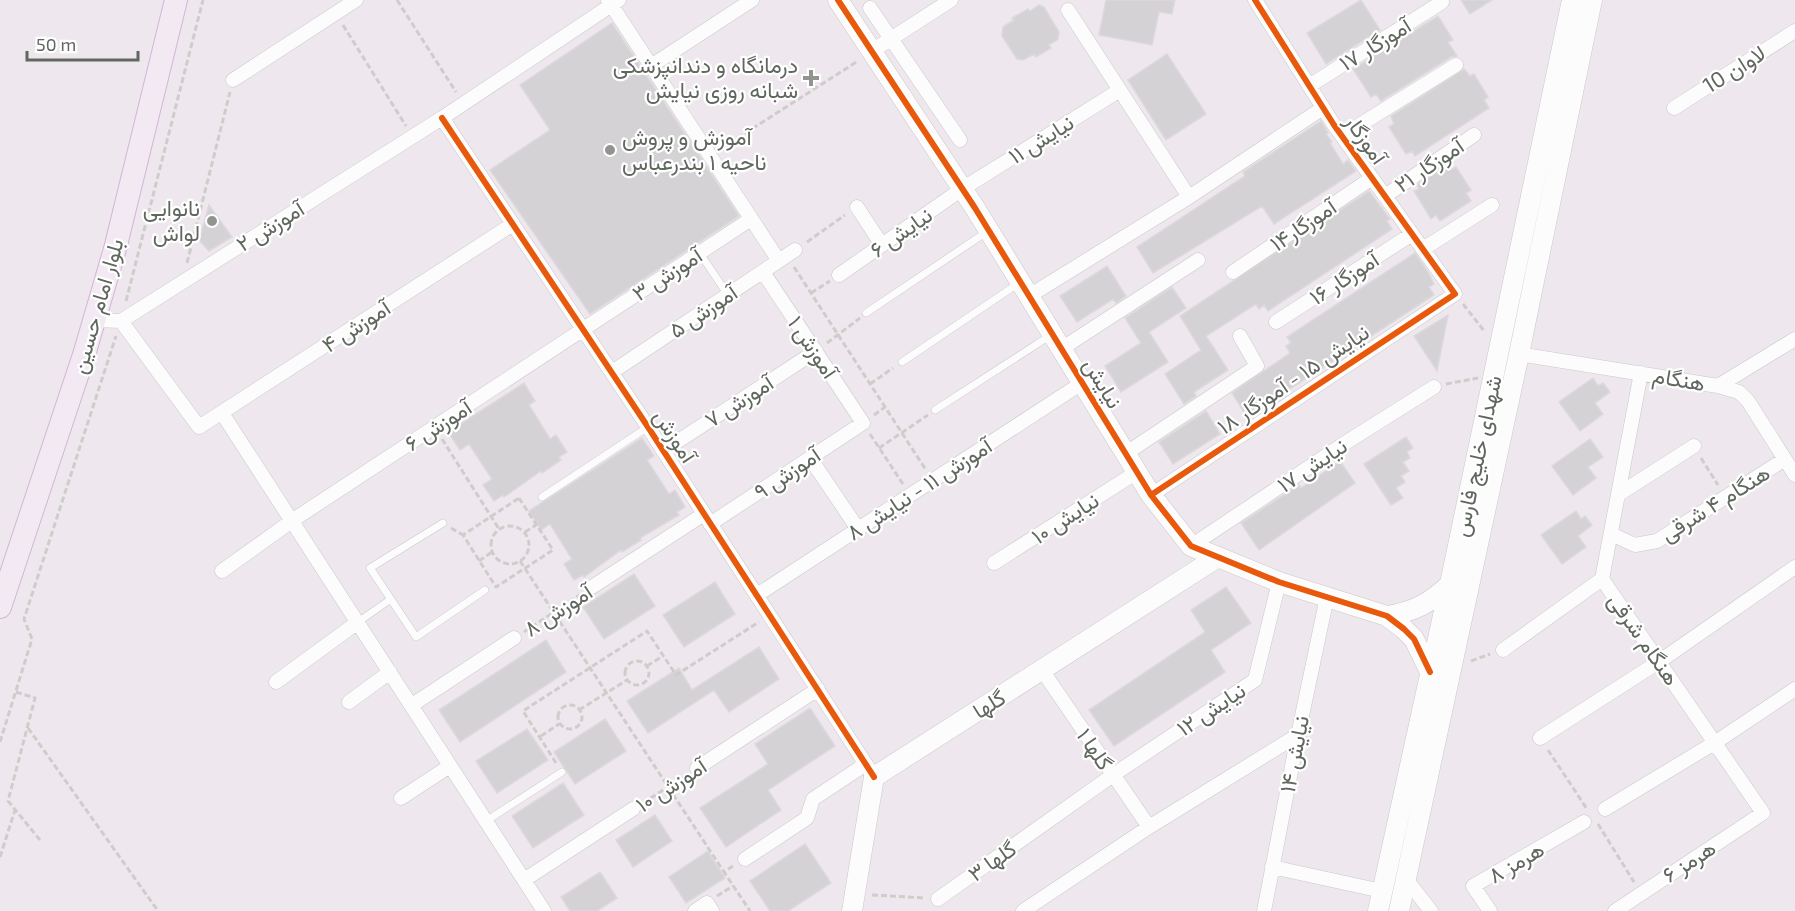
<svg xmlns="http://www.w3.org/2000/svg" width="1795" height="911" viewBox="0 0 1795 911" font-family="'Exo 2',Vazirmatn,sans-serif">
<rect width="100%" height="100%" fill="#eee8ee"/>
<path fill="#d5d2d6" stroke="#ddd8dd" stroke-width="1.5" d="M 1106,0 L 1175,0 L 1172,14 L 1159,12 L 1152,45 L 1099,35 Z
M 1361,0 L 1380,30 L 1326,64 L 1307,33 Z
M 1461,0 L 1492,0 L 1470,14 Z
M 1039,5 L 1044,7 L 1059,32 L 1058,39 L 1049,45 L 1051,48 L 1036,57 L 1034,54 L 1023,60 L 1017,59 L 1002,36 L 1003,27 L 1014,20 L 1012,18 L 1028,9 L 1030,11 Z
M 1438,16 L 1453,40 L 1448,42 L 1457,56 L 1451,57 L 1381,101 L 1376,94 L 1371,97 L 1353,69 Z
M 612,23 L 739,216 L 590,314 L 490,170 L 550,130 L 520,85 Z
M 1167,54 L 1206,114 L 1166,140 L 1128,80 Z
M 1464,69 L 1470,76 L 1474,74 L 1488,97 L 1484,100 L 1489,108 L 1415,156 L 1412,151 L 1406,154 L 1389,127 L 1394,124 L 1391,116 Z
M 1321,121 L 1328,133 L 1326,134 L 1332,142 L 1330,143 L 1343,164 L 1348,160 L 1356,171 L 1274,224 L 1262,206 L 1153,273 L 1137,247 L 1245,176 L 1243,172 Z
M 1448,164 L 1452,169 L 1456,167 L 1471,190 L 1466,193 L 1471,201 L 1440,221 L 1436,215 L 1431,219 L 1414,191 L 1419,189 L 1417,185 Z
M 1369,191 L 1390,219 L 1387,221 L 1392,229 L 1268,311 L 1264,305 L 1259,309 L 1256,304 L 1206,336 L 1228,370 L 1194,392 L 1196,396 L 1184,404 L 1165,374 L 1201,350 L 1180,316 Z
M 209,205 L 232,237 L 209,251 L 199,240 Z
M 1415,253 L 1428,272 L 1434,284 L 1429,287 L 1434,295 L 1247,417 L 1232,393 L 1290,353 L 1286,346 L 1291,343 L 1287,337 Z
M 1107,266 L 1126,296 L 1116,303 L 1113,299 L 1077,322 L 1060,296 Z
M 1172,287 L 1186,308 L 1149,332 L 1168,362 L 1121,392 L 1105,366 L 1141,343 L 1125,318 Z
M 1448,315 L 1437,371 L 1414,336 Z
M 1593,378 L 1598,386 L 1603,383 L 1610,392 L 1595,403 L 1603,414 L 1580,431 L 1559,402 Z
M 524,383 L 535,401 L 529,405 L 550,439 L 556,435 L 567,452 L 559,457 L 561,460 L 542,473 L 541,471 L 504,497 L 503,495 L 494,501 L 483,485 L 492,479 L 469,444 L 460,450 L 448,432 Z
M 1206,411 L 1220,434 L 1173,464 L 1159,442 Z
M 1406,437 L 1413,448 L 1407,452 L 1410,458 L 1403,462 L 1409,471 L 1401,476 L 1405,482 L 1396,488 L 1403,498 L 1391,505 L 1364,464 Z
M 642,438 L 654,456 L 647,460 L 669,494 L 675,490 L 685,507 L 677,512 L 679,515 L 640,538 L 641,540 L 622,552 L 621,550 L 584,577 L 583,575 L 574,580 L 564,564 L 572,559 L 550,524 L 541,530 L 529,511 Z
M 1590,439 L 1603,457 L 1588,467 L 1596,478 L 1573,495 L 1552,466 Z
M 1340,461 L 1355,483 L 1259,550 L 1241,523 L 1299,485 L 1301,488 Z
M 1576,511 L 1581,519 L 1585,516 L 1592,525 L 1578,536 L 1586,547 L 1562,564 L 1541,535 Z
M 634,574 L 655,606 L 604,639 L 583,607 Z
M 715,582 L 735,614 L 684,647 L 663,615 Z
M 1226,587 L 1251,623 L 1211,650 L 1225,672 L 1114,746 L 1089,710 L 1205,632 L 1191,610 Z
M 546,640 L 566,672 L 460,742 L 439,710 Z
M 759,647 L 779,679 L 729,712 L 714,690 L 648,733 L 627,701 L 679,668 L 692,690 Z
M 810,708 L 835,746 L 768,790 L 781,810 L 726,847 L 700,808 L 768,764 L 755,744 Z
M 605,719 L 626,751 L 575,784 L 554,752 Z
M 527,729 L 548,760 L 497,793 L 476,761 Z
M 563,783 L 584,815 L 533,848 L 512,816 Z
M 655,815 L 672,841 L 633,867 L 616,840 Z
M 805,844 L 831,883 L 788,911 L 770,911 L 750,881 Z
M 708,851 L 725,878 L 686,903 L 669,877 Z
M 600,872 L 617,898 L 597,911 L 570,911 L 561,897 Z"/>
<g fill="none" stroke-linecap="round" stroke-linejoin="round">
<g stroke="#c9c8c8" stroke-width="8">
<path id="lane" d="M 699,252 L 728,295
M 866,313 L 988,231
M 902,362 L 1019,283
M 935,410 L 1051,335
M 542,497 L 648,427
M 443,523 L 370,568 L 416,637 L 485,590
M 358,622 L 391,599
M 486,821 L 562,772"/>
</g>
<g stroke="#c9c8c8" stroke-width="15">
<path id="street" d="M 608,0 L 779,261
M 870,8 L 960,140
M 1068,10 L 1189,197
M 872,51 L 951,0
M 651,66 L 752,0
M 233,80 L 356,0
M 1309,86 L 1442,2 L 1440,0
M 1674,108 L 1795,31
M 442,118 L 648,427 L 874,777
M 1342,136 L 1456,65
M 1385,196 L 1474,135
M 857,207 L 882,245
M 1423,249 L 1492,205
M 1233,272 L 1372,178
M 839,275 L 962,189 L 1120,90
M 1029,296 L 1189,197 L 1323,108
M 94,320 L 121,321 L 442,118 L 619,0
M 121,321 L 199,427 L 513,224
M 1276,322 L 1412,234
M 1061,349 L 1198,260
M 1519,354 L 1718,386 L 1739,392 L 1748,401 L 1795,475
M 612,372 L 795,250
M 1718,386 L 1795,339
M 222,413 L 544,911
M 663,451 L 816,351
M 1125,454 L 1257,366 L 1240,336
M 810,458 L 858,529
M 1619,494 L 1694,446
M 1151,495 L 1455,294 L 1334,125 L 1255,0
M 710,524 L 863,423 L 763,272
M 1611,534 L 1635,545 L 1657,541 L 1785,459
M 1191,546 L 1342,445 L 1434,387
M 994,563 L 1137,472
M 222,571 L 293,520 L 751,219
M 592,587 L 704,514
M 757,595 L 1082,383
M 1503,650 L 1602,579
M 1042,670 L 1149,827
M 276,682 L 358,622
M 349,702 L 390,672
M 412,705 L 514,638
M 1540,738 L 1660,661 L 1795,567
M 697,768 L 818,689
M 401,798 L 450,766
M 1605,809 L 1716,742 L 1795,689
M 745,859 L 807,818 L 813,799 L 866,764
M 1272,867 L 1382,891
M 1406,879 L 1431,911
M 524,880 L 633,809
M 938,899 L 1113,775 L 1255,680 L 1279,582
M 695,911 L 707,903 L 712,911
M 1023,911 L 1149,827 L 1298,735
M 1264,911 L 1298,735 L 1327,597
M 1490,911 L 1473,886 L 1584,822
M 1615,911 L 1763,813 L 1602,579 L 1641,373"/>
</g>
<g stroke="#c9c8c8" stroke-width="21">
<path id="secondary" d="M 838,0 L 975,208 L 1151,495 L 1191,546 L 1279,582 L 1387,616 L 1404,629 L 1414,639 L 1430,672
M 1387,616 C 1413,612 1431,603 1450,584
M 852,911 L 874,777 L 1218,557
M 1378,911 L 1450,584 L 1572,0
M 1399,911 L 1519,354 L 1592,0"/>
</g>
<g stroke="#d2b5d6" stroke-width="24">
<path id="primary" d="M 0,607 L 84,355 L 115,249 L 176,0"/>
</g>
<path stroke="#cfcdca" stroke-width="3" stroke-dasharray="6 3" stroke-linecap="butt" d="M 397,0 L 456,92
M 343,25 L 406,126
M 722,148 L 858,61
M 807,242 L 845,215
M 187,263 L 230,92
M 794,267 L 926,470
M 811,293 L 830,281
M 126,301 L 203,0
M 1463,304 L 1485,332
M 827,343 L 860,318
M 870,384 L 893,368
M 1446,384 L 1478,378
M 874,415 L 885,407
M 870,434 L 903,484
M 442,439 L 499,529
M 879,448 L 928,415
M 1701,458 L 1718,485
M 519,498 L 553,550 L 496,587 L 463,535 Z
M491 545a19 19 0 1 1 38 0a19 19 0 1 1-38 0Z
M 451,528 L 463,535
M 525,532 L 536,525
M 479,561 L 492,552
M 520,561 L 724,872
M 524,632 L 581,594
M 1471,661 L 1490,654
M625 673a12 12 0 1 1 24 0a12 12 0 1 1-24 0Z
M 647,666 L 663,656
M 16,692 L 35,698 L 8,801 L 40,840
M558 717a12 12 0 1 1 24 0a12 12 0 1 1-24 0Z
M 579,710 L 627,680
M 28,728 L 158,911
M 541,736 L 559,724
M 0,742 L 32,639 L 24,619 L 116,336
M 1548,750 L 1587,809
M 556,763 L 523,711 L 647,631 L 676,675 L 759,622
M 643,803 L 688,774
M 1598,824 L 1634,882
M 0,857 L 15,810
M 733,866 L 724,872 L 750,911
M 872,895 L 925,898
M 717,896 L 733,886"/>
<use href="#lane" stroke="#fcfcfc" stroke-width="7"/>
<use href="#street" stroke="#fcfcfc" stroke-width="14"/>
<use href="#secondary" stroke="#fcfcfc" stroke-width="20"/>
<use href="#primary" stroke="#f3e9f3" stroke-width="22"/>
<g stroke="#fff" stroke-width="10">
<path id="cycleway" d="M 838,0 L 975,208 L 1151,495 L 1191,546 L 1279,582 L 1387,616 L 1404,629 L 1414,639 L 1430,672
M 442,118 L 648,427 L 874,777
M 1151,495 L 1455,294 L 1334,125 L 1255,0"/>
</g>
<use href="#cycleway" stroke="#e8590c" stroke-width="6"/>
</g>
<g fill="#929490" stroke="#fff" stroke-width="2">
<path d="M808 69h6v6h6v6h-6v6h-6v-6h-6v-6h6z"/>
<circle cx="610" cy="150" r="6"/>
<circle cx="212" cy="221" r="6"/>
</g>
<g text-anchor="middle" stroke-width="4.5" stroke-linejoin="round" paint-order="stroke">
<g font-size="22" fill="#60675e" stroke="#fff">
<text transform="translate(1375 44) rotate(-32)" y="8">آموزگار ۱۷</text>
<text transform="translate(1734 69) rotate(-32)" y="8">لاوان 10</text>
<text transform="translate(1041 139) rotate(-32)" y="8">نیایش ۱۱</text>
<text transform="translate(1366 139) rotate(55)" y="8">آموزگار</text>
<text transform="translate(1429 165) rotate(-34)" y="8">آموزگار ۲۱</text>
<text transform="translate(1303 225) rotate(-34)" y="8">آموزگار۱۴</text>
<text transform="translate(270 226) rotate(-32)" y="8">آموزش ۲</text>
<text transform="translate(901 232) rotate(-35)" y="8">نیایش ۶</text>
<text transform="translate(667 274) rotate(-33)" y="8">آموزش ۳</text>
<text transform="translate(1344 278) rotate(-33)" y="8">آموزگار ۱۶</text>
<text transform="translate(97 306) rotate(-74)" y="8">بلوار امام حسین</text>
<text transform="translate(703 311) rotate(-34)" y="8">آموزش ۵</text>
<text transform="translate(356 326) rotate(-33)" y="8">آموزش ۴</text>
<text transform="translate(813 347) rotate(56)" y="8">آموزش ۱</text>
<text transform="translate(1293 379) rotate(-34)" y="8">نیایش ۱۵ - آموزگار ۱۸</text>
<text transform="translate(1679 379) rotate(10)" y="8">هنگام</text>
<text transform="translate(1103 383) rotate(59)" y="8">نیایش</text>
<text transform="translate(739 401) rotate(-33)" y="8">آموزش ۷</text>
<text transform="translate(438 425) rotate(-33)" y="8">آموزش ۶</text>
<text transform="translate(675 436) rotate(57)" y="8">آموزش</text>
<text transform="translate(1477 456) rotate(-78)" y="8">شهدای خلیج فارس</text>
<text transform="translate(1312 465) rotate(-34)" y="8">نیایش ۱۷</text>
<text transform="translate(787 473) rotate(-34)" y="8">آموزش ۹</text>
<text transform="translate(919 489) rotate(-33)" y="8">آموزش ۱۱ - نیایش ۸</text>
<text transform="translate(1715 503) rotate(-32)" y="8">هنگام ۴ شرقی</text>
<text transform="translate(1065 518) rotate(-33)" y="8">نیایش ۱۰</text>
<text transform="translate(558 610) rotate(-33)" y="8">آموزش ۸</text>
<text transform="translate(1644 639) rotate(55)" y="8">هنگام شرقی</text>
<text transform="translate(989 704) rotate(-32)" y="8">گلها</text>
<text transform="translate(1211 709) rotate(-34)" y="8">نیایش ۱۲</text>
<text transform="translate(1095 749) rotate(56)" y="8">گلها ۱</text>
<text transform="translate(1294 754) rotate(-79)" y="8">نیایش ۱۴</text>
<text transform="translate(671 785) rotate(-33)" y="8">آموزش ۱۰</text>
<text transform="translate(992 861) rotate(-35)" y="8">گلها ۳</text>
<text transform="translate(1689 861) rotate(-33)" y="8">هرمز ۶</text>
<text transform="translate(1516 862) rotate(-30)" y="8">هرمز ۸</text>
</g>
<g font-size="22" fill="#60675e" stroke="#fff" text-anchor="end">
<text x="798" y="73">درمانگاه و دندانپزشکی<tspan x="798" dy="25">شبانه روزی نیایش</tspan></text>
<text x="622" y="145" text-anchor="start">آموزش و پروش<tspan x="622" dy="25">ناحیه ۱ بندرعباس</tspan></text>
<text x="200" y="216">نانوایی<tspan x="200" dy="25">لواش</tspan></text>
</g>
</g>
<path d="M27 51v9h111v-9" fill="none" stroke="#60675e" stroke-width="3"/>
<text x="36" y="51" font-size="18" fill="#60675e" stroke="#ffffff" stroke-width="4.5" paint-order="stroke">50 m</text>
</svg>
